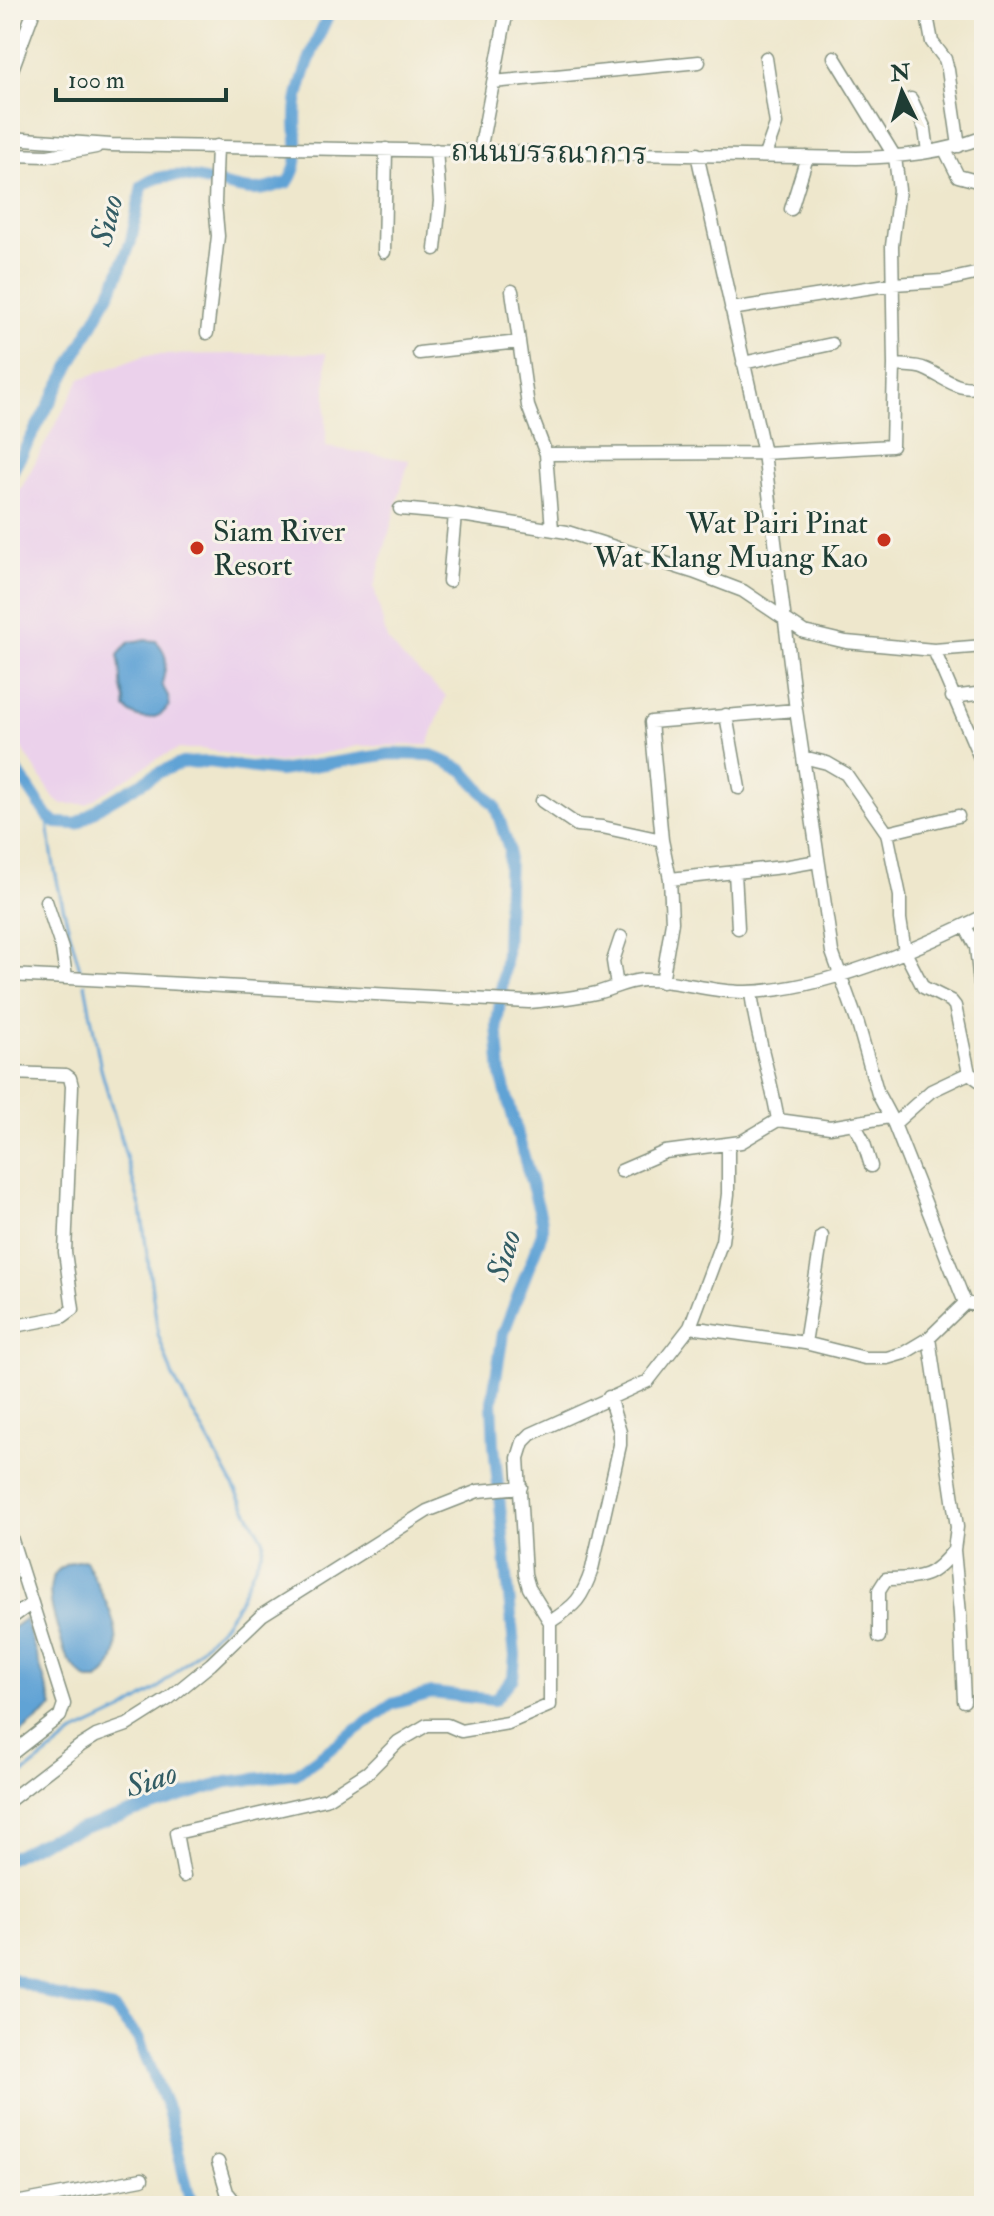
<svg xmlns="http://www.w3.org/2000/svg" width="994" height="2216" viewBox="0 0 994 2216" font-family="'IM FELL Double Pica','Noto Serif Thai',serif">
<rect width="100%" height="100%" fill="#f7f3e8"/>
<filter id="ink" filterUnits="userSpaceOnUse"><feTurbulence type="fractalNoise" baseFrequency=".0125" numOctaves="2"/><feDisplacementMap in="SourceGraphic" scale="16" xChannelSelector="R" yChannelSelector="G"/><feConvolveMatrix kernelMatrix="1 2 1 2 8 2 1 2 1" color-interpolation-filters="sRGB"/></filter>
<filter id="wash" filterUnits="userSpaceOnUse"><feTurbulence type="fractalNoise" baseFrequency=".006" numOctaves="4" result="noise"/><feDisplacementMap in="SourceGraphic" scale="32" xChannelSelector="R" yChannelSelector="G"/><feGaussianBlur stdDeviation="1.8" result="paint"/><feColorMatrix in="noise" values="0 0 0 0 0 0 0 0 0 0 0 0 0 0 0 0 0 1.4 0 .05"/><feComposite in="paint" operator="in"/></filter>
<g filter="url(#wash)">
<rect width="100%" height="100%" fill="#eee7cc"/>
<path fill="#ebd1eb" d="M 326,353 L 326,447 L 409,460 L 374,587 L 387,639 L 403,658 L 446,696 L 428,745 L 357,746 L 278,763 L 202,749 L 179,749 L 160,757 L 87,804 L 63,804 L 55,799 L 10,730 L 10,509 L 80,379 L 147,355 Z"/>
<path fill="#60a3d5" stroke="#407084" stroke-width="2" d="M 143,640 L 156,641 C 171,657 165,666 162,685 L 168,696 L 169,706 C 158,721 139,723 125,708 C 127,697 121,692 121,682 C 121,672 120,665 118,655 L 129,642 Z
M 85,1560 C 99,1590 129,1632 111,1666 C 108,1671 102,1676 98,1680 L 88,1680 C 82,1675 75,1669 70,1662 C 64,1655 62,1642 59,1633 C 49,1601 38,1564 85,1560 Z
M 25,1619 L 53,1707 L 10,1742 L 10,1630 Z"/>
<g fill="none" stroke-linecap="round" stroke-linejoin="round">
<path stroke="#60a3d5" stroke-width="3" d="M 48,817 C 51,871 67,921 81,973
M 10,1784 L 75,1733 L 124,1710 L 157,1689 L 191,1658 L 223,1625 L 238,1603 L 262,1550 L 264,1541 L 172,1375 L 158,1334 L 141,1209 L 101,1069 L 85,984"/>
<path stroke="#60a3d5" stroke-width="12" d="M 10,476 L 115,283 L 131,241 L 142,186 C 174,162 215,187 251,190 C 264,191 276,186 288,182 C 306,156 291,127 298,97 C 305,66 317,38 331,10
M 10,760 L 48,817 L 56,823 L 77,824 L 103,805 L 160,772 L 182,763 L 209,762 L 279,771 L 390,754 L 431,755 L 463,770 L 495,806 L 509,849 L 506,954 L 497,1025 L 501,1075 L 542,1221 L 542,1233 L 503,1334 L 492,1402 L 494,1445 L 515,1656 L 513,1678 L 494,1700 L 432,1693 L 392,1704 L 296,1774 L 227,1782 L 48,1839 L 10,1858
M 10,1978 L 57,1996 L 114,2009 L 138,2038 L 168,2110 L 189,2196 L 196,2206"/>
</g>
</g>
<g filter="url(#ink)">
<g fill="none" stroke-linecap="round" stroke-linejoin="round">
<g stroke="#869280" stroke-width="15">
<path id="minor" d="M 926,10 L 932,42 L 945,59 L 948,70 L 959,146
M 834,57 L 895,157 L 899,190 L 892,246 L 894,365 C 903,366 917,365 925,369 C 946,378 959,394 984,385
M 10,75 L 34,10
M 493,82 L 699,62
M 911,99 L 925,129 L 928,152
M 10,138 L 111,145 L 857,158 C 901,157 943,153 984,137
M 945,150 L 958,176 L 984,183
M 480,151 L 507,10
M 697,154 L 764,453 L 796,710 L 832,952 L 858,1024 L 878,1094 L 894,1124 L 965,1303
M 10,155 L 48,156 L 96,147
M 765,155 L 776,124 L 766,58
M 791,209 L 807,157
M 435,249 L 440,201 L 436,150
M 384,252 L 386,149
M 512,291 L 528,406 L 546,454 L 552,529
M 731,309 L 893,284 L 943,281 L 984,272
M 207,333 L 218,236 L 215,203 L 217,146
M 419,353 L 519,342
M 743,363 L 832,344
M 546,454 L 764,453 L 892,446 L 894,365
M 400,509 L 455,514 L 567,532 L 693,572 L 743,591 L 804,632 L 846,642 L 934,650
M 449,581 L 455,514
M 984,646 L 934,650 L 984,767
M 952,697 L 984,693
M 726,715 L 739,788
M 803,757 L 827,763 L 846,774 L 887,833 L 900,896 L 900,919 L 905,952 L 923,987 L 951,1001 L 955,1006 L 969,1073 L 984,1084
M 542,801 L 577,825 L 602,827 L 662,840
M 887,833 L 958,816
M 735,872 L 738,928
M 670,879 L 783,867 L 818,861
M 46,901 L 62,949 L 66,977
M 965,926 L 976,947 L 980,984
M 10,975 L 529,1002 C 552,1000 574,998 596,993 C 612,989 626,981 643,980 C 677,979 711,993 746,992 C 825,990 914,950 984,916
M 662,982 L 672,922 L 670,879 L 662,840 L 651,722 L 796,710
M 617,986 L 613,961 L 621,937
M 751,992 C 756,1036 771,1077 778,1120
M 10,1073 L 66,1075 L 70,1078 L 72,1086 L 65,1252 L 73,1309 L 62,1317 L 10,1327
M 854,1124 L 863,1140 L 871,1166
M 894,1124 L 931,1091 L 969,1073
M 621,1171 L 665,1152 L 741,1142 L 778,1120 L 830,1127 L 889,1117
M 690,1327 L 722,1241 L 728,1194 L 728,1144
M 929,1338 L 957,1527 L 954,1550 L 960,1614 L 964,1701
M 805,1343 L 822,1236
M 10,1534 L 64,1704 L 60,1716 L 10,1755
M 10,1619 L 32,1603
M 550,1622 C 576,1605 582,1599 592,1569 L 620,1445 L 620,1432 L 609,1397
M 879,1637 L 879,1590 L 886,1579 C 922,1578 931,1579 954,1550
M 10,1800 L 80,1746 L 96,1736 L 127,1725 L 168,1699 L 211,1664 L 262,1615 L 427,1511 L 478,1491 L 521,1487
M 184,1876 L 176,1833 L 326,1799 L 368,1772 L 398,1742 L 427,1725 L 447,1725 L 461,1731 L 508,1723 L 550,1705 L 550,1622 L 529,1588 L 525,1574 L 518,1458 L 523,1442 L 531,1434 L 648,1381 L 690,1327 L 805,1343 L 865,1358 L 887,1358 L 904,1353 L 929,1338 L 965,1303 L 984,1306
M 10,2140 L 13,2203
M 218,2162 L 227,2192 L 238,2206
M 10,2204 L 142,2179"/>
</g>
<use href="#minor" stroke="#fff" stroke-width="12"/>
</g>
</g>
<g fill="#c8321e" stroke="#f7f3e8" stroke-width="3">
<circle cx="884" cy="540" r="8"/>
<circle cx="197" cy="548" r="8"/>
</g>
<g text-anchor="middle" stroke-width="6" stroke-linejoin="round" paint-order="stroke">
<g font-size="30" fill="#1f3d34" stroke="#f7f3e8">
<text transform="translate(549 152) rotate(1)" y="10">ถนนบรรณาการ</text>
</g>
<g font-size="30" fill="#1f3d34" stroke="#f7f3e8" text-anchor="end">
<text x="868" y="533">Wat Pairi Pinat<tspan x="868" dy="34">Wat Klang Muang Kao</tspan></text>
<text x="213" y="541" text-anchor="start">Siam River<tspan x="213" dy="34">Resort</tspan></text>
</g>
<g font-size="32" font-style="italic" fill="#325c64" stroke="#f7f3e8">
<text transform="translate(106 220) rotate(-76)" y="11">Siao</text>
<text transform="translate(503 1255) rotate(-73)" y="11">Siao</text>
<text transform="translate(151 1779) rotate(-18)" y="11">Siao</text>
</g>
</g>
<rect width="994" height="2216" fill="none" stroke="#f7f3e8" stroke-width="40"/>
<g transform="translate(902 92) rotate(355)" stroke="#f7f3e8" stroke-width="6" paint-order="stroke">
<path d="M0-6L14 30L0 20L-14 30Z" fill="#1f3d34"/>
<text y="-12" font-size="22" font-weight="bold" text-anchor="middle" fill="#1f3d34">N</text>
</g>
<path d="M56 88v12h170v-12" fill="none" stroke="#1f3d34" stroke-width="4"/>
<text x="68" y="88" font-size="24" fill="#1f3d34" stroke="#f7f3e8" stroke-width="6" paint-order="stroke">100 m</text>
</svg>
